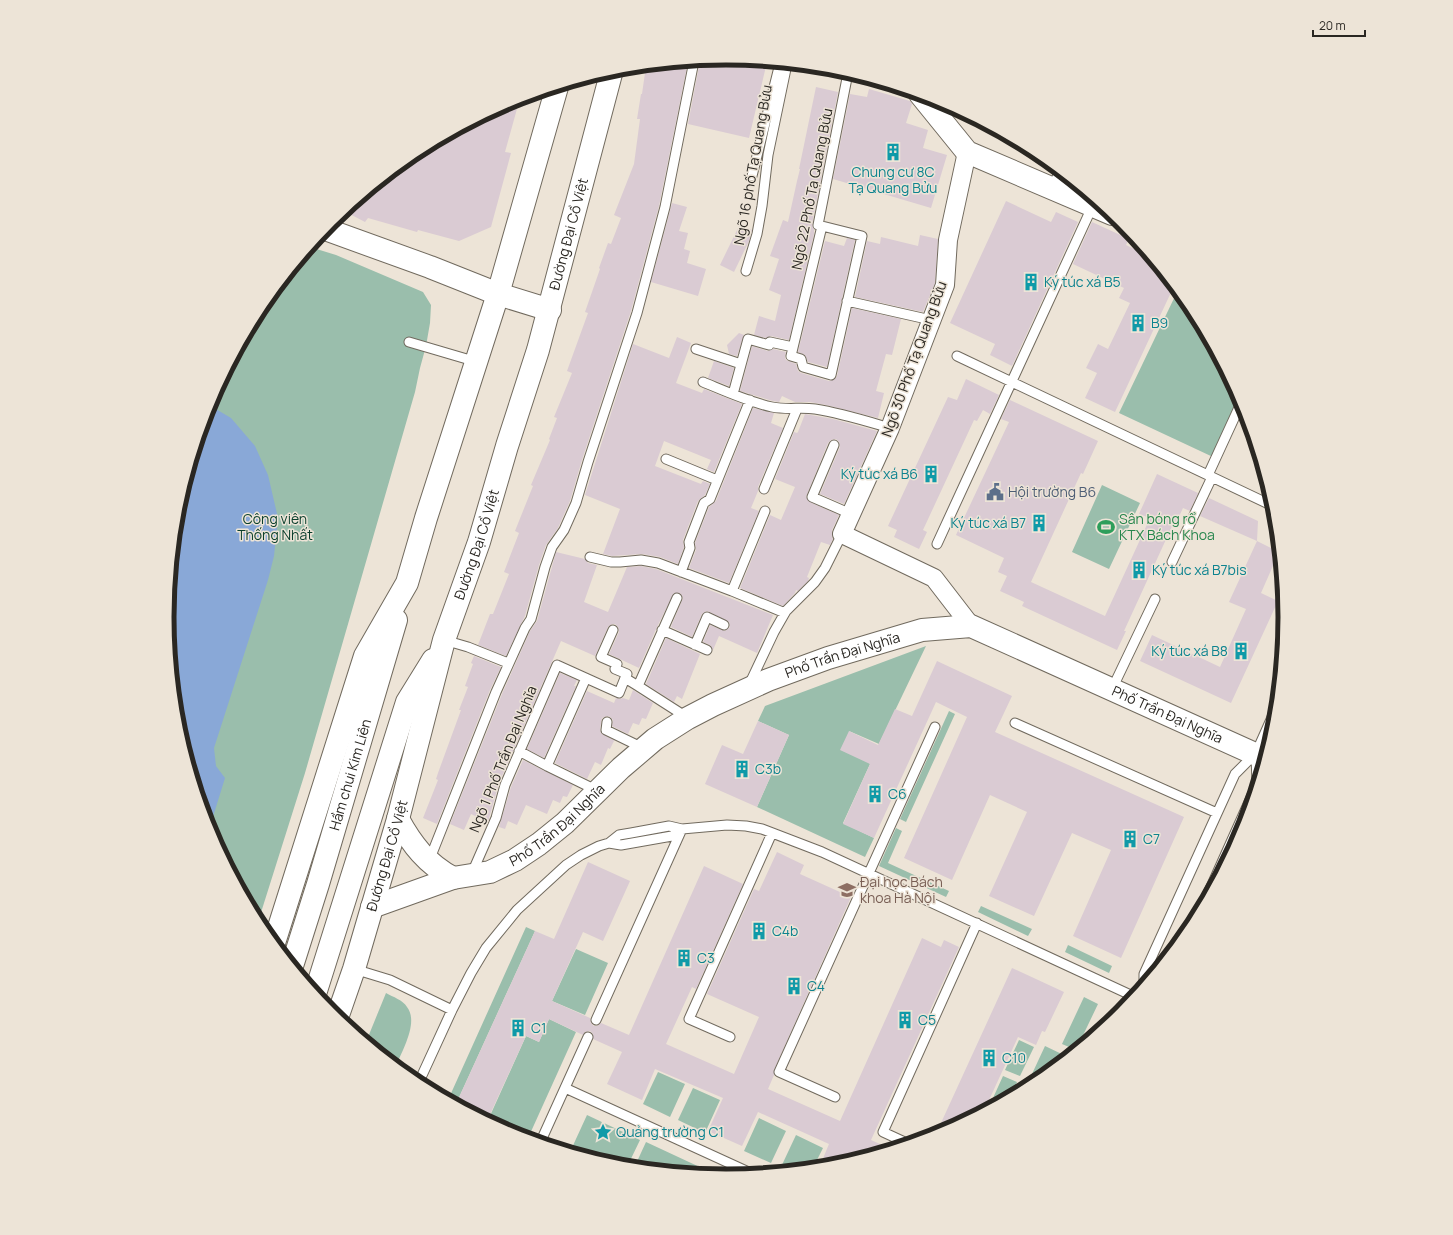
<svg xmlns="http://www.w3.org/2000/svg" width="1453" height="1235" viewBox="0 0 1453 1235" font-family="Manrope,sans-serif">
<rect width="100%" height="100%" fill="#ede4d7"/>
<path fill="#9abeac" d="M 310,247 L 336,255 L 423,292 L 431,305 L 430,323 L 426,346 L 420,368 L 415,392 L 305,773 L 258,922 L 210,831 L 178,726 L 167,617 L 178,508 L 210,403 L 261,306 Z
M 1178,290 L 1192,307 L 1241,398 L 1213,457 L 1119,413 Z
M 1102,485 L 1140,503 L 1109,569 L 1072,552 Z
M 926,646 L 879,744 L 849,731 L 870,764 L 843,823 L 874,838 L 865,857 L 757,807 L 789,735 L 758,721 L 765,706 Z
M 949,711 L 955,714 L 906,822 L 900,819 Z
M 896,828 L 902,831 L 888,863 L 949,891 L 946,897 L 879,866 Z
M 981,906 L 1032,929 L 1028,936 L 978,912 Z
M 526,927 L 535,931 L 456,1104 L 448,1100 Z
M 1068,945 L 1112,966 L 1109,973 L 1065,952 Z
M 576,949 L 608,963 L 585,1015 L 552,1001 Z
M 386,993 C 393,997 403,1000 407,1007 C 419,1022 402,1051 396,1066 L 366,1042 Z
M 1084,997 L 1098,1004 L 1076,1050 L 1062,1044 Z
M 549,1019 L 576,1032 L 529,1136 L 489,1118 L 526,1036 L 539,1042 Z
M 1019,1040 L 1034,1047 L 1020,1076 L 1005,1070 Z
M 1045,1046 L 1068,1057 L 1037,1083 L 1025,1089 Z
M 658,1072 L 685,1084 L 670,1117 L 643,1104 Z
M 1003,1076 L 1017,1082 L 1011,1097 L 988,1109 Z
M 693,1088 L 720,1100 L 705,1133 L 678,1120 Z
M 587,1115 L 640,1140 L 627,1167 L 617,1166 L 570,1152 Z
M 759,1118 L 786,1131 L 771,1163 L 744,1151 Z
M 796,1135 L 823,1148 L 813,1168 L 789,1171 L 781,1167 Z
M 646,1142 L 719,1176 L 634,1168 Z"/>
<path fill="#89a8d7" d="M 209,405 L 231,418 L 255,446 L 268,475 L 278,518 L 274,556 L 268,580 L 214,748 L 216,766 L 225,778 L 212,820 L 206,819 L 178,726 L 167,617 L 178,508 Z"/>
<path fill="#dacbd3" d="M 727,58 L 767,62 L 749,138 L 688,124 L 700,61 Z
M 688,62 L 659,206 L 631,311 L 582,460 L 570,501 L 558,528 L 546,545 L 539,565 L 525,616 L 520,626 L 506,656 L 478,645 L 490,614 L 493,614 L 509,574 L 504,572 L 519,533 L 515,531 L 533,486 L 531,485 L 550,440 L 549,439 L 557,418 L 554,417 L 572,373 L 567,371 L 588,313 L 585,312 L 600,269 L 599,268 L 608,243 L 611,244 L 621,218 L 614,215 L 634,164 L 640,119 L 637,119 L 641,94 L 642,94 L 646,66 Z
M 816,87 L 838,92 L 812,224 L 814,230 L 814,234 L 789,340 L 771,336 L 766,338 L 754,335 L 759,316 L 775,321 L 781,295 L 769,290 L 779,259 L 770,256 L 783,220 L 788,222 L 797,181 L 800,169 L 799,169 Z
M 869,89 L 910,101 L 912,104 L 906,123 L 928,130 L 923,148 L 947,155 L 931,208 L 833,179 L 850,94 L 867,97 Z
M 520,98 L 505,152 L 511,153 L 491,227 L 459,241 L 418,230 L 417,232 L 368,218 L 365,222 L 344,211 L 416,152 L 513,101 Z
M 1006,201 L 1051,222 L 1056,212 L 1078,222 L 1012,366 L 990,355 L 995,344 L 950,323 Z
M 672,203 L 687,207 L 679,231 L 688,233 L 684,249 L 690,251 L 687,263 L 706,269 L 698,296 L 651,282 Z
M 1092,222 L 1129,239 L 1126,245 L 1151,257 L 1174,286 L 1115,412 L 1085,398 L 1097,373 L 1086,368 L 1098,344 L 1108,349 L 1130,303 L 1119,298 L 1124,288 L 1073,264 Z
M 740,224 L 752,230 L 749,241 L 734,272 L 720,265 Z
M 920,235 L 938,239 L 935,283 L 923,312 L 855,297 L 867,241 L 880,244 L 881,237 L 918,246 Z
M 847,238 L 855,240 L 827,367 L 808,362 L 805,355 L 798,352 L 825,241 L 844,246 Z
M 852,308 L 901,319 L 892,355 L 886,354 L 876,391 L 884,393 L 878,418 L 826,405 L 810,402 L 795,402 L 782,396 L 779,402 L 773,401 L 740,391 L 752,346 L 768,351 L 773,349 L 786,352 L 785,357 L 786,360 L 796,364 L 798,371 L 801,373 L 829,381 L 835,379 L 837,376 Z
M 739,333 L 744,335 L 737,356 L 729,354 L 727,345 Z
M 677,337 L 691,343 L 676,383 L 702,393 L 704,389 L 742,404 L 714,472 L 707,469 L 711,460 L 664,441 L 655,466 L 701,484 L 703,481 L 710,484 L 705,495 L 698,501 L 683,540 L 684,547 L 678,564 L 660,557 L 642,554 L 612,556 L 603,554 L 620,509 L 585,495 L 633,344 L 669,358 Z
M 714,361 L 734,368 L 729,386 L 708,378 Z
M 966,379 L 999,395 L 990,414 L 983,410 L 977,421 L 974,420 L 923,530 L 927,532 L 919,549 L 894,537 L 897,530 L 888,526 L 948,397 L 957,400 Z
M 1010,400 L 1098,441 L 1083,474 L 1081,473 L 1031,582 L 1105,616 L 1150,518 L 1139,514 L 1157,474 L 1198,493 L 1190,511 L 1183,508 L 1176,523 L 1174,522 L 1124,631 L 1126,631 L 1117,650 L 1022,606 L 1024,602 L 1000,591 L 1007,576 L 998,572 L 1004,558 L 956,535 L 1009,422 L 1001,419 Z
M 753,408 L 774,413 L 771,423 L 783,428 L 758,487 L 758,491 L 751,508 L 759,511 L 729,583 L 689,568 L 696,550 L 695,543 L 709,507 L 716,501 Z
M 805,414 L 833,419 L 877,431 L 844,504 L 820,494 L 840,447 L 839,442 L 836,439 L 831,440 L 828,443 L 806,497 L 810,502 L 839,515 L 832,530 L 832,535 L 833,539 L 830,545 L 821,542 L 807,577 L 809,578 L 808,581 L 798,591 L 796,590 L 795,593 L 783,606 L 740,588 L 770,515 L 781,520 L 795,487 L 775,479 L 794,432 L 797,433 L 798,432 Z
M 1209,498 L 1258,521 L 1257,541 L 1200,516 Z
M 1257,541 L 1279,552 L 1261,593 L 1278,601 L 1231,703 L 1140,661 L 1152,635 L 1220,667 L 1246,609 L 1229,602 Z
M 556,552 L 585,559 L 588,563 L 597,565 L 584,602 L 608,612 L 627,567 L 641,566 L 656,569 L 773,615 L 757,653 L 719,636 L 713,650 L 710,645 L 703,642 L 710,625 L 725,631 L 730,627 L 729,622 L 707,611 L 702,614 L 692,637 L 671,627 L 683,598 L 680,593 L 674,593 L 657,627 L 639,668 L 609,654 L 619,632 L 618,627 L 615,624 L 612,624 L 608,627 L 595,656 L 561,641 L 499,783 L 488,822 L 471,814 L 464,830 L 450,824 L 502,694 L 530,631 L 537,621 Z
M 666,638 L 700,654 L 682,699 L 677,696 L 674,702 L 646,684 Z
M 474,656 L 501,667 L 490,690 L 437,824 L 423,818 L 438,780 L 436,779 L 438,773 L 461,710 L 459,710 L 468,687 L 465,686 L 473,664 L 471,663 Z
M 937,661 L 1012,696 L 995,732 L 1184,817 L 1121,958 L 1073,936 L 1111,850 L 1072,833 L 1034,916 L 989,896 L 1027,812 L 990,795 L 952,880 L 904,858 L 967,717 L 936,702 L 874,838 L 843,824 L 870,764 L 840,750 L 849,731 L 878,745 L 895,709 L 912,716 Z
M 560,673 L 577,680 L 574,686 L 576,686 L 544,758 L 527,749 Z
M 633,690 L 653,703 L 646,719 L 642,718 L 639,725 L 633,723 L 628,734 L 612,726 L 613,720 L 610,717 L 607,716 L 602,718 L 600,729 L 601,733 L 615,741 L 614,741 L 610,749 L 608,748 L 601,765 L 595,762 L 587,779 L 555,763 L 587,691 L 614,703 L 616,698 L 619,699 L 623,698 L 629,700 Z
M 758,721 L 789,735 L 757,807 L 705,784 L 722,745 L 743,754 Z
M 523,760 L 573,785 L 567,797 L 563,796 L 560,803 L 553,800 L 547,814 L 526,805 L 517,825 L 508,821 L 505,829 L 499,827 L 511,787 Z
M 777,852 L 804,865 L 800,874 L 851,897 L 774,1070 L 774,1075 L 768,1089 L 840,1121 L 922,938 L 941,947 L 944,940 L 959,947 L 871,1140 L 891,1149 L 835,1166 L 819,1168 L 829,1144 L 758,1112 L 742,1146 L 708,1131 L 723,1098 L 655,1069 L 642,1100 L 607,1084 L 622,1052 L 593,1039 L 593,1034 L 590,1031 L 585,1032 L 583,1035 L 549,1019 L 539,1042 L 526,1036 L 487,1121 L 456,1104 L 535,931 L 554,939 L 588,862 L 630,881 L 603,941 L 583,932 L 552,1001 L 590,1018 L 591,1023 L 594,1026 L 597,1026 L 601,1023 L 629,1035 L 704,866 L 743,884 L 696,989 L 692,987 L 666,1044 L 734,1074 L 759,1017 L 707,994 L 754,889 L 759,891 Z
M 1012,968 L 1064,992 L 1045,1032 L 1042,1031 L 1036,1045 L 1018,1037 L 984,1111 L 940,1134 L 935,1136 Z"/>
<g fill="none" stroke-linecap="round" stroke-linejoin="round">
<g stroke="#716a5e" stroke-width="11">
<path id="service" d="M 752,176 L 780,63
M 1052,188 L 1060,171
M 822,226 L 862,236 L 831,375 L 803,367 L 801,359 L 791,356 L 822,226 L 818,225 L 848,73
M 746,271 L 757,234 L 762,206 L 768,155 L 787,64
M 847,301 L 931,320
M 409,342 L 477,362
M 696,349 L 741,364
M 957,356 L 1275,507
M 703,382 C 725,391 749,402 772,407 C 787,410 801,407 815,409 C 841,413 866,421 890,428
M 733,394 L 748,339 L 769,345 L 770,342 L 793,347
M 834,445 L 812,497 L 851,514
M 666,459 L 717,480
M 1208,475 L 1242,401
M 764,489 L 797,409
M 937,544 L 1093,205
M 590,557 L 611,562 L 620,562 L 641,560 L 658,563 L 732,591 L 785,613
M 1172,562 L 1212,477
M 681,572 L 690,548 L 689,542 L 704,503 L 710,499 L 750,400
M 732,591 L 765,511
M 677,598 L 638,686 L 688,718
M 613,630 L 601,657 L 617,664 L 615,669 L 627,674 L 625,678 L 638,686
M 662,630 L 707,650
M 444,640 L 468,647 L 508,663
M 695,645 L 707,617 L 724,625
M 586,678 L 547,766 L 598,791
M 749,685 L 774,632 L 786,611 L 815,582 L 825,568 L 842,534
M 1112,689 L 1155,599
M 607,722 L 606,730 L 643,748
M 1015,723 L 1217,813
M 519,751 L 547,766
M 609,843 L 621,845 L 672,836 L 681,830
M 429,861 L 496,692 L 525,628 L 531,619 L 545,567 L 552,547 L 564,530 L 576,503 L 588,462 L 637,313 L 665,207 L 694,61
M 472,873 L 496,818 L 505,785 L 557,665 L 619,693 L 625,678
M 1193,927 L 1257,784 L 1256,755
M 354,969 L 390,980 L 452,1010
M 1144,986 L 1144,974 L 1235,774 L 1256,753 L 1277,706
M 596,1020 L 682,829
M 730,1037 L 689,1019 L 772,833
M 418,1084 L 452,1010 L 471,973 L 486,948 L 517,910 L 566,865 L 581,855 L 599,846 L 609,843 L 619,835 L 631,833 L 669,826 L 682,829 L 727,825 L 746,826 L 762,829 L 822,852 L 1135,997
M 565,1088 L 753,1174
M 835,1097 L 779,1072 L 935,727
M 540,1143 L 588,1037
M 909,1144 L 883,1132 L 977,923"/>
</g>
<g stroke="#716a5e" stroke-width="20">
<path id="minor" d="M 967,152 L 948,240 L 945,285 L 890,428 L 842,534 L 934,578 L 971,626"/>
</g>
<g stroke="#716a5e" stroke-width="24">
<g id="tertiary">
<path d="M 920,94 L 967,152 L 1112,214"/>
<path d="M 325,229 L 430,267 L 498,294 L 550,310"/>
<path d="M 398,819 C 412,845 427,864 453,878"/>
<path id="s1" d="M 372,907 L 453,878 L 490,872 L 515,860 L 539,844 L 565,823 L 621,768 L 655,739 L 688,718 L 713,705 L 768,680 L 828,658 L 922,630 L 971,626 L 1266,759"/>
</g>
</g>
<g stroke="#716a5e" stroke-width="24">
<g id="primary">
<path d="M 274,943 L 365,656 L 407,583 L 426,518 L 498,294 L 557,87"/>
<path id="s2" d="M 292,966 L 318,884 L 396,620"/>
<path d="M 315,994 L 407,702 L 433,660"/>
<path id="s3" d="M 337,1018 L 354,969 L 398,819 L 444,640 L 479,542 L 507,446 L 538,350 L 612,70"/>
</g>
</g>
<use href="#service" stroke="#fff" stroke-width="9"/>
<use href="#minor" stroke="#fff" stroke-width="18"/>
<use href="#tertiary" stroke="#fff" stroke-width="22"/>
<use href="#primary" stroke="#fff" stroke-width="22"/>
</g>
<defs>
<g id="building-bare" transform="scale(1.38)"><path d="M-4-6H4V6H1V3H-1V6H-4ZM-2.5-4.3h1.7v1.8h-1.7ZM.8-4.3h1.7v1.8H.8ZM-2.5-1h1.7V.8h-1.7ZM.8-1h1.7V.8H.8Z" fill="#0f9aa8" stroke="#ede4d7" stroke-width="2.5" paint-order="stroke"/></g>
<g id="civic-bare" transform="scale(1.38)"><path d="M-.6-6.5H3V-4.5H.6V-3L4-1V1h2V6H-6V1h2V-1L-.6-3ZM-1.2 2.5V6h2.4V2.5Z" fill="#5c6f8a" stroke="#ede4d7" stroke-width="2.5" paint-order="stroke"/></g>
<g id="stadium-bare" transform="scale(1.38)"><path d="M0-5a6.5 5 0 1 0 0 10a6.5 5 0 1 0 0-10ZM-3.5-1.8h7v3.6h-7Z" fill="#2e9e5b" stroke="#ede4d7" stroke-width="2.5" paint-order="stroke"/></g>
<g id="university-bare" transform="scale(1.38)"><path d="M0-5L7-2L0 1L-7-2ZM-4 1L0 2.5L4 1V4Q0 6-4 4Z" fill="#8d6e63" stroke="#ede4d7" stroke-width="2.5" paint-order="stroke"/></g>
<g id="sight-bare" transform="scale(1.38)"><path d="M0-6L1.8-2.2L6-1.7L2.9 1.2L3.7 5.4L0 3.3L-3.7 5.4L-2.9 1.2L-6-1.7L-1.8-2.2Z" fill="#0f9aa8" stroke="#ede4d7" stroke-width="2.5" paint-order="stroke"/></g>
</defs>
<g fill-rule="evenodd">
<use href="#building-bare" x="893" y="152"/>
<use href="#building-bare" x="1031" y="282"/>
<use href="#building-bare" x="1138" y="323"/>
<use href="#building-bare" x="931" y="474"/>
<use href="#civic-bare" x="995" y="492"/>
<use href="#building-bare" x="1039" y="523"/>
<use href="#stadium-bare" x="1106" y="527"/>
<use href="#building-bare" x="1139" y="570"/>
<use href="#building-bare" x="1241" y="651"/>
<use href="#building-bare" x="742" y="769"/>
<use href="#building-bare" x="875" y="794"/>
<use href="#building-bare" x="1130" y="839"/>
<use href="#university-bare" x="847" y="890"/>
<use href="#building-bare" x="759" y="931"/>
<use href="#building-bare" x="684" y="958"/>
<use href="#building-bare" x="794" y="986"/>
<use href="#building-bare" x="905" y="1020"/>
<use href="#building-bare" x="518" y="1028"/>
<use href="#building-bare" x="989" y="1058"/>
<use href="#sight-bare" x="603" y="1132"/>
</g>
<g text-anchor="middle" stroke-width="3" stroke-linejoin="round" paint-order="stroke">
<g font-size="14" fill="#2a2722" stroke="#ede4d7">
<text transform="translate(753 165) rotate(-80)" y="5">Ngõ 16 phố Tạ Quang Bửu</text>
<text transform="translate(812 189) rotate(-79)" y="5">Ngõ 22 Phố Tạ Quang Bửu</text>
<text dy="5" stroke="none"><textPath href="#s3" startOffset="818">Đường Đại Cồ Việt</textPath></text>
<text transform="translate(914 359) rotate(-70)" y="5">Ngõ 30 Phố Tạ Quang Bửu</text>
<text dy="5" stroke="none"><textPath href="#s3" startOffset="494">Đường Đại Cồ Việt</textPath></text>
<text dy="5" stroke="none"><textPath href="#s1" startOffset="543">Phố Trần Đại Nghĩa</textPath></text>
<text dy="5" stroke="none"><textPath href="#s1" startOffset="891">Phố Trần Đại Nghĩa</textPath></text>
<text transform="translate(503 759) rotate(-68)" y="5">Ngõ 1 Phố Trần Đại Nghĩa</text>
<text dy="5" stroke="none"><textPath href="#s2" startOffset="200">Hầm chui Kim Liên</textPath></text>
<text dy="5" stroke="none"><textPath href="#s1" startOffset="206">Phố Trần Đại Nghĩa</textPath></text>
<text dy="5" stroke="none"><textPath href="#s3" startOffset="170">Đường Đại Cồ Việt</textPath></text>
</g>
<g font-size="14" fill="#0d838f" stroke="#ede4d7" text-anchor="start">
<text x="893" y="177" text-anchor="middle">Chung cư 8C<tspan x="893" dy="16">Tạ Quang Bửu</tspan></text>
<text x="1044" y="287">Ký túc xá B5</text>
<text x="1151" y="328">B9</text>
<text x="918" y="479" text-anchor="end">Ký túc xá B6</text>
<text x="1026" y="528" text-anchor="end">Ký túc xá B7</text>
<text x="1152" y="575">Ký túc xá B7bis</text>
<text x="1228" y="656" text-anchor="end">Ký túc xá B8</text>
<text x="755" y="774">C3b</text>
<text x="888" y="799">C6</text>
<text x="1143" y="844">C7</text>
<text x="772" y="936">C4b</text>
<text x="697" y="963">C3</text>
<text x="807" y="991">C4</text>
<text x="918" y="1025">C5</text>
<text x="531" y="1033">C1</text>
<text x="1002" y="1063">C10</text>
<text x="616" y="1137">Quảng trường C1</text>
</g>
<g font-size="14" fill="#4e5e75" stroke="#ede4d7" text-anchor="start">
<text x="1008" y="497">Hội trường B6</text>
</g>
<g font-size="14" fill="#093e2b" stroke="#ede4d7">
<text x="275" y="524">Công viên<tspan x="275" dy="16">Thống Nhất</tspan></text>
</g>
<g font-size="14" fill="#27864d" stroke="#ede4d7" text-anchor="start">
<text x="1119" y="524">Sân bóng rổ<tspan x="1119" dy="16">KTX Bách Khoa</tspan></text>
</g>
<g font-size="14" fill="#785e54" stroke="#ede4d7" text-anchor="start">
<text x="860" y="887">Đại học Bách<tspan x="860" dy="16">khoa Hà Nội</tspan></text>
</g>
</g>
<path d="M0 0H1453V1235H0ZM174 617a552 552 0 1 1 1104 0a552 552 0 1 1-1104 0Z" fill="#ede4d7" fill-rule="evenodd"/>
<path fill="none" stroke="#2a2722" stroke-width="5" d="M174 617a552 552 0 1 1 1104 0a552 552 0 1 1-1104 0Z"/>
<path d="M1313 30v6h52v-6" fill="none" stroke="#2a2722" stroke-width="2"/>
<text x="1319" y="30" font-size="12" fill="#2a2722" stroke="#ede4d7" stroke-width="3" paint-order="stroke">20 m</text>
</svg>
